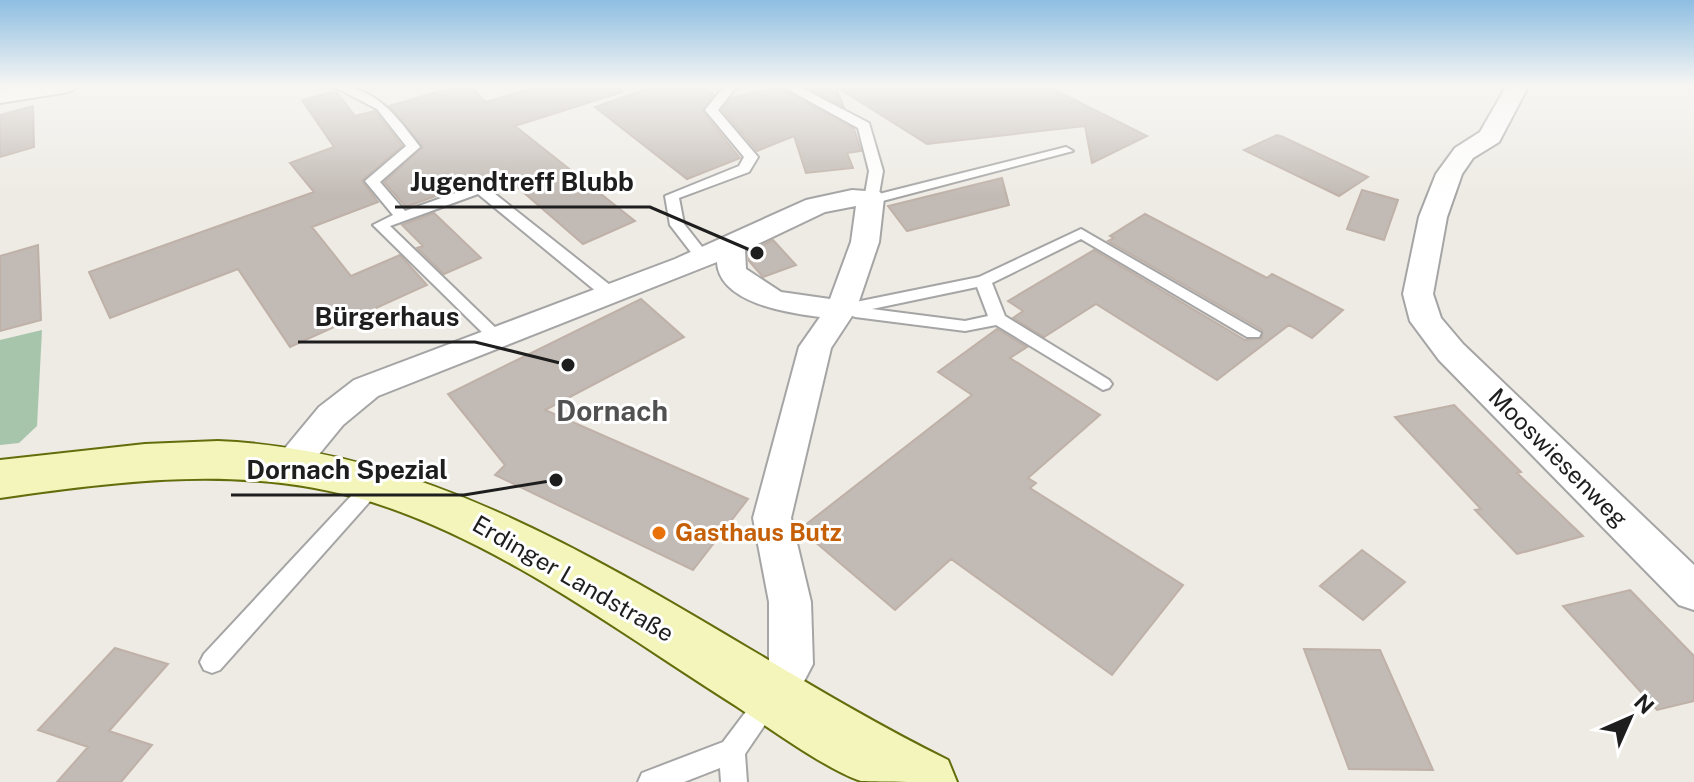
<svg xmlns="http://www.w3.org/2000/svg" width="1694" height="782" viewBox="0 0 1694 782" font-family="'Public Sans',sans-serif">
<rect width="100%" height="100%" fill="#eeebe4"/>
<path fill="#a7c5ab" d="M 42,330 L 37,426 L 19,443 L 0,445 L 0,340 Z"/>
<path fill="#c2bab4" stroke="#bfb1a8" stroke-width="2" d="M 461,85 L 469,85 L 486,102 L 542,85 L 621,85 L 622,92 L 515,126 L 635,221 L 583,244 L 500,172 L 406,207 L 384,182 L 423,147 L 389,106 Z
M 657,85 L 701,85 L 714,94 L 703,112 L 740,158 L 687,179 L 595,107 Z
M 803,85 L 1045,85 L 1147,136 L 1092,163 L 1085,126 L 927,144 L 835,86 L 844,107 Z
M 778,87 L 854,129 L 861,151 L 847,153 L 853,168 L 806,173 L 794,136 L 757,151 L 722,110 L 731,98 Z
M 336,91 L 355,116 L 375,111 L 402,146 L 362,181 L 378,202 L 312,227 L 351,276 L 400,255 L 427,285 L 290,347 L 238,269 L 110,318 L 89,272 L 314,192 L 290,163 L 334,147 L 302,100 Z
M 33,106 L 34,147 L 0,157 L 0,115 Z
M 1277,135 L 1283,137 L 1368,177 L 1339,196 L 1244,150 Z
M 1002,178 L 1009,205 L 907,231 L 888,206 Z
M 1362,190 L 1398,200 L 1384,240 L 1347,229 Z
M 434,213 L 481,258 L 444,274 L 417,248 L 423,246 L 402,225 Z
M 1145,214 L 1267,278 L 1272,274 L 1343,310 L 1312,338 L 1289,325 L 1217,380 L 1096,304 L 1044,337 L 1013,318 L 1023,311 L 1008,301 L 1094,250 L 1245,340 L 1262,338 L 1262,330 L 1108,241 L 1114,238 L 1110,236 Z
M 773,240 L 796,265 L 763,277 L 749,261 L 748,252 Z
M 38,245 L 41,320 L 0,331 L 0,256 Z
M 641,299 L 684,337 L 545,410 L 748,499 L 693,570 L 495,475 L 505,465 L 448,394 Z
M 997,329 L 1027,347 L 1010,358 L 1100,415 L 1028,478 L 1036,483 L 1030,488 L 1183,585 L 1112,675 L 951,559 L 895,610 L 800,529 L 972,395 L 938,372 Z
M 1454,405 L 1521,472 L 1517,473 L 1583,536 L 1517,554 L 1475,510 L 1481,509 L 1395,417 Z
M 1362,550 L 1405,582 L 1363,620 L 1320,586 Z
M 1630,590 L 1694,656 L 1694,701 L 1657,710 L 1563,606 Z
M 115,648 L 168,664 L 109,731 L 152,745 L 121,782 L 57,782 L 88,747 L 38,730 Z
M 1304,649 L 1380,650 L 1433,770 L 1349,769 Z"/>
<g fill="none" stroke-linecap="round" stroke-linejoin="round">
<g stroke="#a5a5a5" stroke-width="4">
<path id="lane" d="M 331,85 C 374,85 396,115 420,147 L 380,182 L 405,211 L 475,186 L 485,186 L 615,289 L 617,293 L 615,297 L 603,297 L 478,194 L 390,226 L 504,336 L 502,340 L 490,340 L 373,225 L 393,215 L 365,181 L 406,146 L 377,109 Z
M 725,85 L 738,85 L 718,110 L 758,157 L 749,172 L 679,198 L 684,224 L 710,257 L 702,262 L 697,260 L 670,225 L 665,196 L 739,166 L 744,157 L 705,110 Z
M 780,85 L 796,85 L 869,123 L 883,171 L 879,194 L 1066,147 L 1073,151 L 871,204 L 864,200 L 869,171 L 858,128 Z
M 1081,229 L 1261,333 L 1259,337 L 1247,337 L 1081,239 L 992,283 L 1005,316 L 1109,380 L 1112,384 L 1109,388 L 1103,390 L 996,325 L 965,331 L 855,317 L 848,314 L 841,315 L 833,310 L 841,305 L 979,277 ZM 977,287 L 988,316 L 965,321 L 872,309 Z
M 373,477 L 380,480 L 383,485 L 380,490 L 220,670 L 212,673 L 204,670 L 200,662 L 204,654 L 366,480 Z
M 769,690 L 778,693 L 781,701 L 745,754 L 747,782 L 721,782 L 720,768 L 684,782 L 638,782 L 642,773 L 723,742 L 760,693 Z"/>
</g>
<g stroke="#a5a5a5" stroke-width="4">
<path id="street" d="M 24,85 L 80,85 L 69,92 L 0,103 L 0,89 Z
M 1507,85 L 1529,85 L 1499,142 L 1473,158 L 1462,174 L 1447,217 L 1433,294 L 1441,318 L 1463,344 L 1694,565 L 1694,610 L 1679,605 L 1439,360 L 1410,321 L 1403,294 L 1419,217 L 1436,174 L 1455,148 L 1480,132 Z
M 852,190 L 880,192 L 884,198 L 879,242 L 856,310 L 831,348 L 791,518 L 811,602 L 813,664 L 788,712 L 772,718 L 756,712 L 749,697 L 769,660 L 769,602 L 753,518 L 799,347 L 820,317 C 788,313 719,303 717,262 L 378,396 L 343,425 L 302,475 L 289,479 L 276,475 L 271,465 L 319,407 L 354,380 L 675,259 L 806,200 ZM 856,206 L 851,242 L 830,299 L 781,292 L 746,269 L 745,250 L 825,212 Z"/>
</g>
<g stroke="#646d0c" stroke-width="4">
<path id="secondary" d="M 218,441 C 493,453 711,643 948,760 L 957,782 C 935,782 879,782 861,781 C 827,770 768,727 736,706 C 620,633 504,544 372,502 C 250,464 125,480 0,498 L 0,460 L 145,444 Z"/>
</g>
<use href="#lane" fill="#fff" fill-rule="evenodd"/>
<use href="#street" fill="#fff" fill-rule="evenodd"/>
<use href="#secondary" fill="#f3f5bb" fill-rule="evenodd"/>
</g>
<linearGradient id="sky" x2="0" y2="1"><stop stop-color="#8ebee2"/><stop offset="0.44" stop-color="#f7f6f3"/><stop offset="1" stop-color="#f7f6f3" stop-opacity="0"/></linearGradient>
<rect width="1694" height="195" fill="url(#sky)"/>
<circle fill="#e8710a" stroke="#fff" stroke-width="3" cx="659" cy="533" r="8"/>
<g text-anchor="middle" stroke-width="6" stroke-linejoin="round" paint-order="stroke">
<g font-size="24" fill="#1e1e1e" stroke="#fff">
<text transform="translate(1558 458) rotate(45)" y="8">Mooswiesenweg</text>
<text transform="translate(573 579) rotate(30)" y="8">Erdinger Landstraße</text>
</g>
<g font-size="24" font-weight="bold" fill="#c56008" stroke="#fff" text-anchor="start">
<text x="675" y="541">Gasthaus Butz</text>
</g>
<g font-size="28" font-weight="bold" fill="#515151" stroke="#fff">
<text x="612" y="421">Dornach</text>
</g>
</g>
<path fill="none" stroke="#1e1e1e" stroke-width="3" d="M757 253L650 207H395M568 365L475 342H298M556 480L464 495H231"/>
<g fill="#1e1e1e" stroke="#fff" stroke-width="3">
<circle cx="757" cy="253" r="8"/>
<circle cx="568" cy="365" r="8"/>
<circle cx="556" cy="480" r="8"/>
</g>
<g font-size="26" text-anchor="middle" font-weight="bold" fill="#1e1e1e" stroke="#fff" stroke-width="6" stroke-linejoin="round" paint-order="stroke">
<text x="522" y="191">Jugendtreff Blubb</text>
<text x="387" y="326">Bürgerhaus</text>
<text x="347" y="479">Dornach Spezial</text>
</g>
<g transform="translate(1630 718) rotate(45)" stroke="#ffffff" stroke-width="6" paint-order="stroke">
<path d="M0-6L14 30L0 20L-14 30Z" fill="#1e1e1e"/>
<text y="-12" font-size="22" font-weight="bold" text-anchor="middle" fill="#1e1e1e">N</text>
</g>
</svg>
